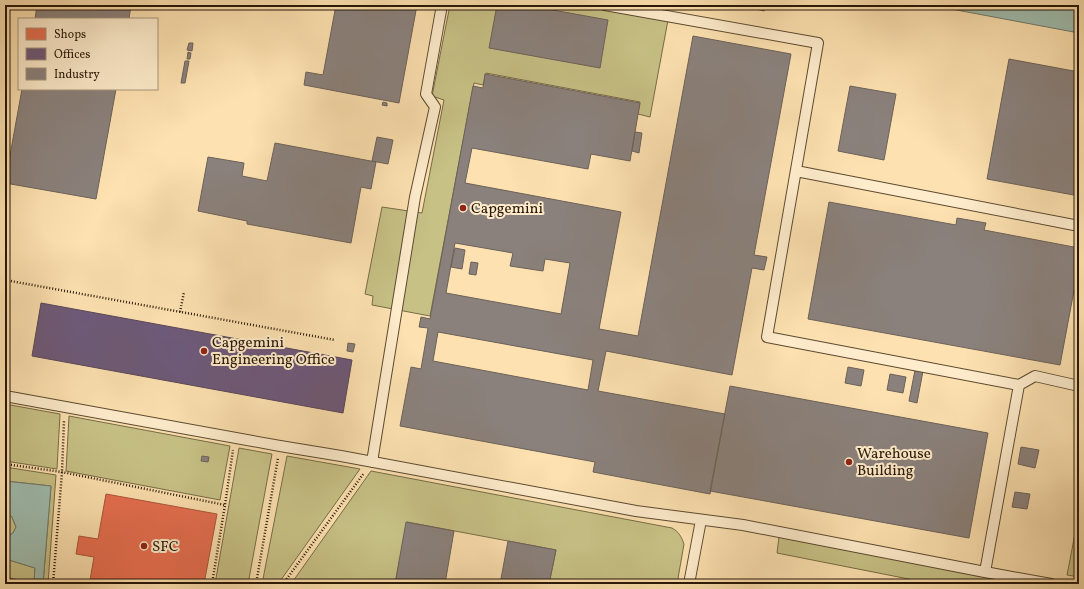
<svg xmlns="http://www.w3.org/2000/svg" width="1084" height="589" viewBox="0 0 1084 589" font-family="Vollkorn,serif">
<rect width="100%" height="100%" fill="#fde1b0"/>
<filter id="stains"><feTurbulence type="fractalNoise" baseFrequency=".005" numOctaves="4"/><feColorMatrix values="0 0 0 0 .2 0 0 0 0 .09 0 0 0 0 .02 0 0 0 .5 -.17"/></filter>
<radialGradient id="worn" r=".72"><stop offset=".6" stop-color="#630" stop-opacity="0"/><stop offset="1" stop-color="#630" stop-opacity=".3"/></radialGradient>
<path fill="#c7c186" stroke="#776c46" d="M 450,5 L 575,5 L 668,20 L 650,117 L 638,114 L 640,102 L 486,73 L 483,85 L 474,83 L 430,316 L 372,305 L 373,296 L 365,294 L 382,207 L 422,213 L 444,100 L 432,96 Z
M 5,404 L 60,414 L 57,469 L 5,461 Z
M 69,416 L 230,446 L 220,500 L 66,471 Z
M 239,448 L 272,454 L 248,584 L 215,584 Z
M 287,456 L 360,469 L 278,584 L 262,584 Z
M 5,467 L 56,475 L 48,584 L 43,584 L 51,486 L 5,481 Z
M 371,471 L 672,528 C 679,532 681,536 684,544 L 677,584 L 549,584 L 556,550 L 407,522 L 395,584 L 291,584 Z
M 5,511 L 12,517 L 16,527 L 13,533 L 5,538 Z
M 1079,513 L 1079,577 L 1067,575 Z
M 779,537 L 1022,584 L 934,584 L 777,553 Z
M 5,557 L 9,560 L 35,568 L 34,583 L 5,577 Z"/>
<path fill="#9fbdaf" stroke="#6f7b6b" d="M 930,5 L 1079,5 L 1079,33 Z
M 5,481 L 51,486 L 43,584 L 34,583 L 35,568 L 9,560 L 5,557 L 5,538 L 13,533 L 16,527 L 12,517 L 5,511 Z"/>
<path fill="#e76f51" stroke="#ad553a" d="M 106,494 L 217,514 L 204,584 L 114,584 L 90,580 L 94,557 L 76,554 L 79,536 L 98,539 Z"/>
<path fill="#6d597a" stroke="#584557" d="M 41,303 L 352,360 L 343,413 L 32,356 Z"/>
<path fill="#8a817c" stroke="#6c6159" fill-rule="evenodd" d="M 37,5 L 131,5 L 129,19 L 35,19 Z
M 336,5 L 417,5 L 399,103 L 304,85 L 306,72 L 323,75 Z
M 497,5 L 525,5 L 608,20 L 600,68 L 489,48 Z
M 685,5 L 700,5 L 699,8 Z
M 741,5 L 765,5 L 764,11 Z
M 693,36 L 791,54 L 754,255 L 767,257 L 764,270 L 752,268 L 732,375 L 606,351 L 598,391 L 725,414 L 710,494 L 593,472 L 595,462 L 400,426 L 411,367 L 421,369 L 428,328 L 419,327 L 421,317 L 430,319 L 473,86 L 483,88 L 485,74 L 640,103 L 630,161 L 591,154 L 588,169 L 472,148 L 465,183 L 621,212 L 599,329 L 638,336 ZM 455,243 L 513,253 L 510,266 L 543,271 L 545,259 L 570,263 L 561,314 L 446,293 ZM 438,332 L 593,360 L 588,390 L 433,361 Z
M 189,43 L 193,43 L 192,51 L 187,50 Z
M 188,52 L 191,53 L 190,59 L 187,59 Z
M 1009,59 L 1079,72 L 1079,196 L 987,179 Z
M 185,61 L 189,61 L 185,83 L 181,83 Z
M 850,86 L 896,94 L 884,160 L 838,151 Z
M 22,89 L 116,89 L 96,199 L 5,183 Z
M 383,102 L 387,103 L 387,106 L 382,105 Z
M 635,132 L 642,133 L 639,153 L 632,151 Z
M 377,137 L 393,140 L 388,164 L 372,161 Z
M 275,143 L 376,162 L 371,189 L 361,187 L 351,243 L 247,224 L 247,221 L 198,211 L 208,157 L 244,163 L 242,176 L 267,181 Z
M 829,202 L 956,225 L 957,218 L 986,223 L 984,230 L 1079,248 L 1079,264 L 1060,365 L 808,319 Z
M 455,248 L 465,250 L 462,269 L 451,267 Z
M 471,262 L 478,263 L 476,275 L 469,274 Z
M 348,343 L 355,344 L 353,352 L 347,351 Z
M 848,367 L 864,370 L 861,386 L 845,383 Z
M 915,370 L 923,371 L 917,403 L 909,401 Z
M 890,374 L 906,377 L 903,393 L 887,390 Z
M 730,386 L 988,433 L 969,538 L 710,491 Z
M 1021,447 L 1039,450 L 1035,468 L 1018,464 Z
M 202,456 L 209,457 L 208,462 L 201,461 Z
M 1015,492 L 1030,494 L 1027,509 L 1012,507 Z
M 406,522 L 454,531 L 445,584 L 395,584 Z
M 508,541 L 556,550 L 549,584 L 500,584 Z"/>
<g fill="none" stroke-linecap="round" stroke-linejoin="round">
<g stroke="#5c4a30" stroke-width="12">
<path id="service" d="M 605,5 L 818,43 L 767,337 L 1019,385 L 985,572
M 796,171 L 1079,226
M 1019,385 L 1035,376 L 1079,386
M 5,396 L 280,446 L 341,456 L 636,511 L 743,525 L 985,572 L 1051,584
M 372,462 L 415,197 L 435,107 L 426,94 L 442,5
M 689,584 L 701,520"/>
</g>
<path stroke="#271706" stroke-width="2.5" stroke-dasharray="1 2" stroke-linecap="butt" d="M 5,280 L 335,340
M 180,312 L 184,292
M 5,464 L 62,472 L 225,505
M 5,580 L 25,584
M 53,584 L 62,472 L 64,421
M 212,584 L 225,505 L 233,450
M 256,584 L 278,458
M 283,584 L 364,473"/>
<use href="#service" stroke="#feeccc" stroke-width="10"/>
</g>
<g fill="#8f2418" stroke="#feeccc" stroke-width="1.5">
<circle cx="463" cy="208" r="4"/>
<circle cx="204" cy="351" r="4"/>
<circle cx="849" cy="462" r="4"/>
<circle cx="144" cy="546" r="4"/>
</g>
<g text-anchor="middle" stroke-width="4" stroke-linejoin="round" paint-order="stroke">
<g font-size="15" fill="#271706" stroke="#feeccc" text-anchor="start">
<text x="471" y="213">Capgemini</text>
<text x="212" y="347">Capgemini<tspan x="212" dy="17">Engineering Office</tspan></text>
<text x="857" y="458">Warehouse<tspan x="857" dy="17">Building</tspan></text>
<text x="152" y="551">SFC</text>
</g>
</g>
<rect width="1084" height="589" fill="none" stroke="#fde1b0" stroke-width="20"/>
<rect x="6" y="6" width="1072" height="577" fill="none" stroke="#271706" stroke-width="2"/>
<rect x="10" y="10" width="1064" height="569" fill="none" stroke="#271706"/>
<rect x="18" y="18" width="140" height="72" fill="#feeccc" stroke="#a8977d"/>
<rect x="26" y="28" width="20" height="12" fill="#e76f51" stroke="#a8977d"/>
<text x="54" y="38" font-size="12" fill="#271706">Shops</text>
<rect x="26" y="48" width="20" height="12" fill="#6d597a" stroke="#a8977d"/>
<text x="54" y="58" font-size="12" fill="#271706">Offices</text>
<rect x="26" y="68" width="20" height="12" fill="#8a817c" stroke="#a8977d"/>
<text x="54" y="78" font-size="12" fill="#271706">Industry</text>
<rect width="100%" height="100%" filter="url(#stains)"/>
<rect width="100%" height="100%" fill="url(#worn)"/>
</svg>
